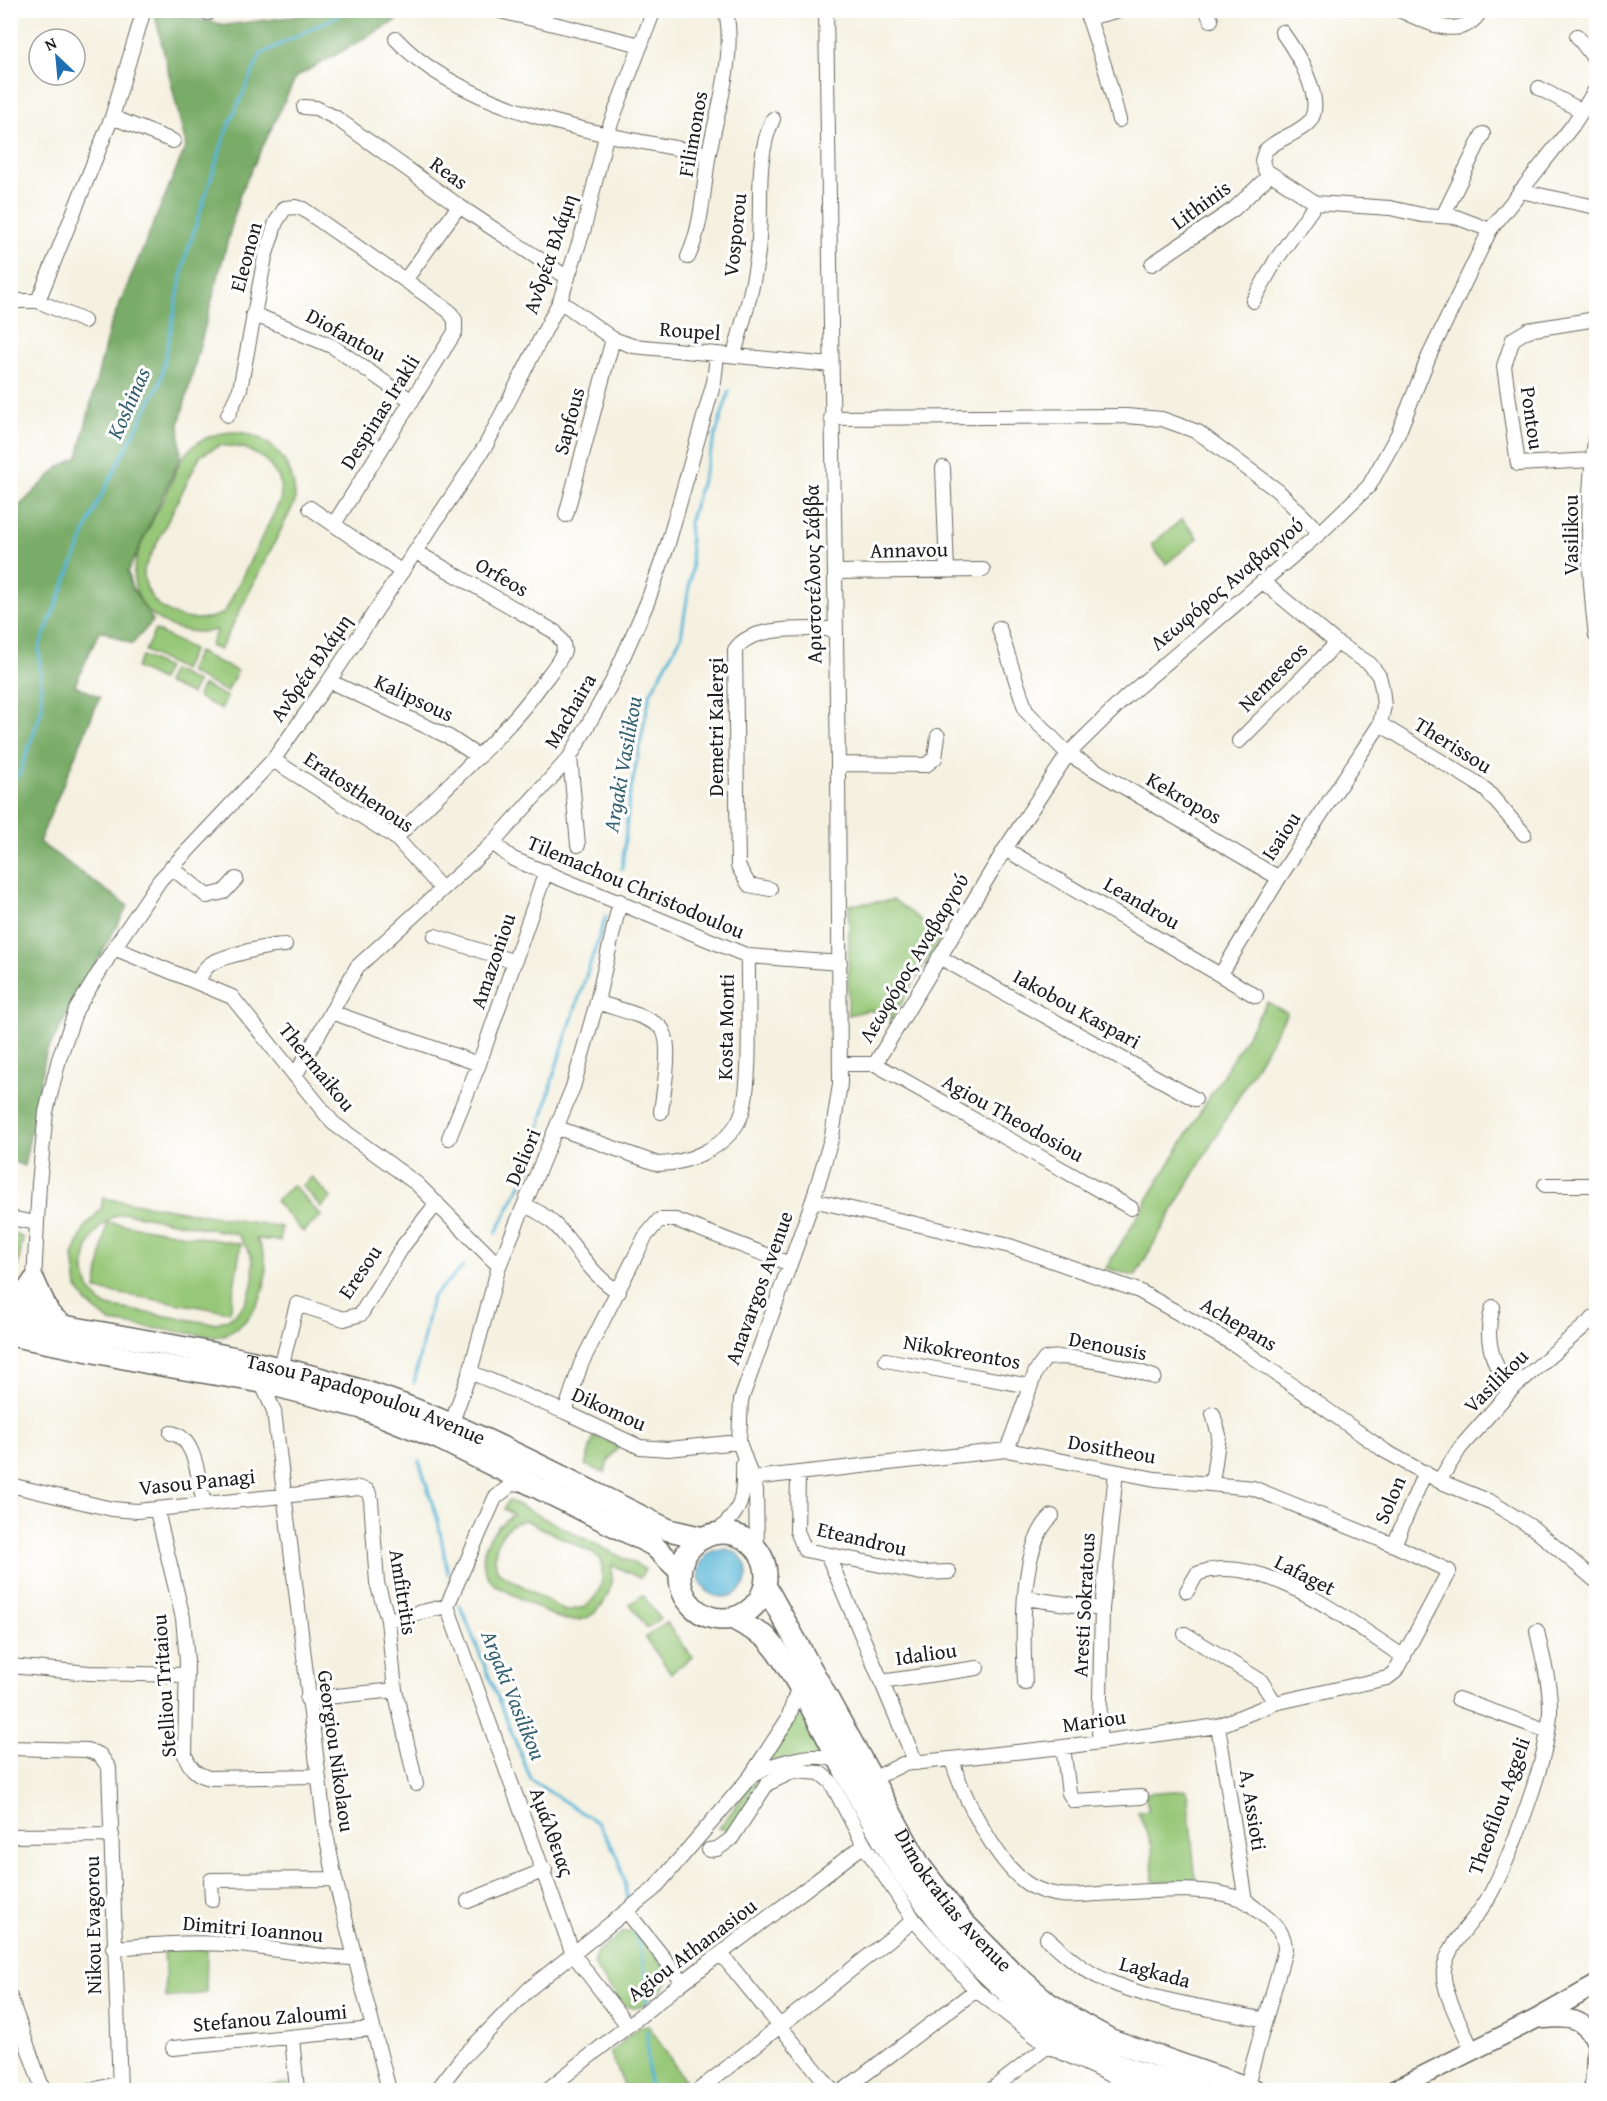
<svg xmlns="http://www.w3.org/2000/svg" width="1607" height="2101" viewBox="0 0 1607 2101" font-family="'Gentium Book Plus',serif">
<rect width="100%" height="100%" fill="#fff"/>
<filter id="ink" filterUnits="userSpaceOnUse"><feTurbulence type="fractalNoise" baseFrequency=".0167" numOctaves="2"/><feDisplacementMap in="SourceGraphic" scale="12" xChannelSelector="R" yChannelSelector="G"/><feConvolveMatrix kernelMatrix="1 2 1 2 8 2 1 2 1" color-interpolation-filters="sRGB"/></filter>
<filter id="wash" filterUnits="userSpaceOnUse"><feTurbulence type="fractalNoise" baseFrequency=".008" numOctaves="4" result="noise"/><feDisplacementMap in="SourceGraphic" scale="24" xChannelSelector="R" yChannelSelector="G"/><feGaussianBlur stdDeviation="1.35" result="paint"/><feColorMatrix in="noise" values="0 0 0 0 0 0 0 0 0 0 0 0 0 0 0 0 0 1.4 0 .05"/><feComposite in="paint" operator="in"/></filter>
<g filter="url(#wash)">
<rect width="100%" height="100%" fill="#f5f1e1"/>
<path fill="#97c878" stroke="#5a724a" stroke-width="1.5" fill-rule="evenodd" d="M 237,432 C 273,436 296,466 295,502 L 220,650 L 210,646 L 217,630 C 174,640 123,610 136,560 C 141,539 155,517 165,497 C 172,482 178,460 190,449 C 203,437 220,432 237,432 ZM 220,445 L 244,448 L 265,459 L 279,478 L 281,492 L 280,501 L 224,613 C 190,630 142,611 144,569 L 200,456 Z
M 1182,519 L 1198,538 L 1166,564 L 1151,545 Z
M 155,630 L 193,649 L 183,670 L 145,651 Z
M 198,652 L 237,671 L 227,692 L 188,672 Z
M 142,656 L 167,668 L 161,680 L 136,668 Z
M 172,670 L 197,682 L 191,694 L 166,683 Z
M 203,685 L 227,697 L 221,709 L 197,697 Z
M 894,900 L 942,936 L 891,1020 L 870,1010 L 848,1015 L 849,905 Z
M 1267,1002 L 1287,1013 L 1135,1276 L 1106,1268 Z
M 312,1177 L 331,1198 L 321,1207 L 302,1186 Z
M 293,1185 L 321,1216 L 303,1232 L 275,1201 Z
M 103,1198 L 281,1227 L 280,1241 L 256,1239 C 281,1272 256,1330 216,1337 L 110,1322 L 88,1304 L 77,1288 L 73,1255 L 85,1227 L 101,1209 ZM 125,1213 L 237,1234 C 243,1242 249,1250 252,1259 C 259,1288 240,1325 209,1323 L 106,1306 C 68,1284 85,1220 125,1213 Z
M 107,1222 L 241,1244 L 230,1312 L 96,1290 Z
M 11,1232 L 23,1238 L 14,1285 L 11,1288 Z
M 594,1436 L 619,1446 L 608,1461 L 605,1473 L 585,1465 Z
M 508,1500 L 645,1569 L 640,1578 L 612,1565 C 615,1595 596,1628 562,1619 C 550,1616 537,1607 525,1601 C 516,1595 501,1590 493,1583 C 471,1559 491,1526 514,1515 L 504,1509 ZM 525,1520 L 591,1552 L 600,1559 C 606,1579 601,1594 585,1607 L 565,1611 L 498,1572 C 490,1550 500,1525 525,1520 Z
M 643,1595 L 660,1619 L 647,1628 L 630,1604 Z
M 666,1622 L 692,1657 L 671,1673 L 645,1638 Z
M 801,1701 L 846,1777 C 825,1764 810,1764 786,1769 L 730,1831 L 719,1828 C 751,1788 778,1747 801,1701 Z
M 1187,1790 L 1196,1884 L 1153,1881 L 1152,1846 L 1138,1812 L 1149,1810 L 1144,1793 Z
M 629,1932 L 639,1934 L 666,1970 L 668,1980 L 664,1988 L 640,2007 L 633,2008 L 624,2005 L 597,1971 L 594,1962 L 596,1954 L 622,1933 Z
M 164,1946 L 207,1949 L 206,1993 L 166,1998 Z
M 648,2025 L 691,2090 L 626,2090 L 610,2052 L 641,2026 Z
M 288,2083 L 289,2090 L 253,2090 L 253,2088 Z"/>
<path fill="#79ac68" stroke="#4a6442" stroke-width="1.5" d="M 154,11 L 167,11 L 172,14 L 226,25 L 337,11 L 413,11 L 296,77 L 240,194 L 179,425 L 181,456 L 128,572 L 131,586 L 153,621 L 132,644 L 100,630 L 75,685 L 100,697 L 39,842 L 128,906 L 46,1053 L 24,1166 L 11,1161 L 10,718 L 13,714 L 10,700 L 11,514 L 59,467 L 78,457 L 109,329 L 186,146 Z"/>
<path fill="#59b6d7" stroke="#3a697a" stroke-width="1.5" d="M699 1573a24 24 0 1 1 48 0a24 24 0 1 1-48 0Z"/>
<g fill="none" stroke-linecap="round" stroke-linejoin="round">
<path stroke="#59b6d7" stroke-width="3" d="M 10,783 L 20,773 L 42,709 L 39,648 L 96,506 L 160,383 L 185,259 L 227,129 L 261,54 L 349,10
M 622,869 L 629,800 L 650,694 L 681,637 L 692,568 L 689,523 L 729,391
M 496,1233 L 529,1169 L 555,1070 L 606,916
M 414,1383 L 432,1297 L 463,1267
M 419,1461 L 438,1521 L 448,1574
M 460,1605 L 531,1780 L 598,1823 L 618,1857 L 628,1899
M 635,1931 L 646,1976 L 647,2004
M 647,2031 L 649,2090"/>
</g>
</g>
<g filter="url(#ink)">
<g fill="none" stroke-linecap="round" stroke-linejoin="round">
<g stroke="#686761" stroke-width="16">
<path id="minor" d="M 496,10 L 641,45
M 1086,10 L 1106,71 L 1119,120
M 1206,10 L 1211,20
M 1399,10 C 1426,21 1462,44 1481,10
M 208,13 L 212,10
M 1088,18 L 1120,10
M 1282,32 C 1295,50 1327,101 1309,122 C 1297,135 1277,138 1265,151 L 1262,161 L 1265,170 L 1316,203 L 1390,208 L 1422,215 L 1456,217 L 1490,230
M 1577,36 L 1596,61
M 396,39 C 465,114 613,137 709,154
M 1539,88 L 1582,111
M 304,107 L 316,108 L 336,118 L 459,206 L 568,278
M 112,117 L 173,141
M 1520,191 L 1596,207
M 1443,216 L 1483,134
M 688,257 C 703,224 703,188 709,153 C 718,108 734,62 727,16
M 1152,264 L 1234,209 L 1271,174
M 406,279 L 459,206
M 10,301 L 38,301 L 84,321
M 38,301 L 112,117 L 144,10
M 560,301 L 613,339 L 633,346 L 831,365
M 1253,301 L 1276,260 L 1316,203
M 253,314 L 332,346 L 412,401
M 734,355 C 743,321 754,286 758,251 C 763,208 754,159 773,119
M 228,415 L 240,389 L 265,257 L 276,222 L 285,208 L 295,207 L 303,209 L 449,311 L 455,320 L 455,332 L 334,524
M 831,418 L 1126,416 L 1162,419 L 1198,432 L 1278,491 L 1320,533
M 1596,434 C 1586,499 1588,571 1596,636
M 1592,460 L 1518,464 L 1504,366 L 1513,339 L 1528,330 L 1596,319
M 943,468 L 947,571
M 310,508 L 402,572
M 566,515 L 613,339
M 835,572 L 983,570
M 999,628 L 1026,711 L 1068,754 L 1279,878
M 329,681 L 449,737 L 479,757
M 1380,724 L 1475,782 L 1487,791 L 1524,834
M 1239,741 L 1337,643
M 570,757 L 578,845
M 273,760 L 396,838 L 442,889
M 838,764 L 926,765 L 935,758 L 938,736
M 396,838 C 444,786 500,742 541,685 C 549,674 559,663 564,651 L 563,643 L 555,632 L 416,552
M 493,843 L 513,859 L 748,956 L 840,963
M 1005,849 L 1256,996
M 171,867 L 207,896 L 224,892 L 236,879
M 770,889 L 749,885 L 738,866 L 735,650 C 751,624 807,630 835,629
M 435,936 L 515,962
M 114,948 L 232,997 L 333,1123 L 417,1184 L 499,1266
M 939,957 L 1195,1099
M 1221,974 L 1279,878 L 1380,724 L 1384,706 L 1382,688 L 1379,676 L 1370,664 L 1337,643 L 1263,582
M 198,981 C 201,975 204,969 209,965 C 221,956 271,945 285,945
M 597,1002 C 616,1009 642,1014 659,1026 C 675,1037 663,1093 661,1112
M 331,1012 L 479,1064
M 840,1064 L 875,1064 L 1131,1208
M 875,1064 L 1005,849 L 1068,754 L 1126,697 L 1320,533 L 1369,486 L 1398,434 L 1429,356 L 1490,230 L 1573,125 L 1596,89
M 295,1076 L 357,967 L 493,843 L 570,757 L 612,682 L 647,603 L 667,547 L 714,382 L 717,355
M 558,1128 L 658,1164 C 687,1164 725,1148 739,1120 C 754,1093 747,992 748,956
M 449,1138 L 479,1064 L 546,871
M 1545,1185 L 1596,1185
M 813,1200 L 1010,1246 L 1139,1291 L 1237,1346 L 1385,1451 L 1439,1481 L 1491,1502 L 1533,1528 L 1596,1581
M 525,1206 C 569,1221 578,1268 619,1292
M 10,1218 L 36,1223
M 1493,1307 C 1483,1338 1492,1365 1511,1390
M 28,1327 L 34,1281 L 39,1184 L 46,1112 L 59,1059 L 76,1010 L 114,948 L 160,880 L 273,760 L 329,681 L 486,445 L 560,301 L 584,228 L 606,136 L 654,10
M 886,1360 L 1030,1386
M 281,1368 L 297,1304 L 344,1319 L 361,1314 L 403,1246 L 437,1203
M 470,1372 L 565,1412 L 640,1447 L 668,1449 L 739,1442
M 261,1382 L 274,1411 L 325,1829 L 335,1879 L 389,2090
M 565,1412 L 581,1364 L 645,1237 L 659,1220 L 676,1220 L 790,1264
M 451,1425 L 470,1372 L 499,1266 L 573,1087 L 597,1002 L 620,901
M 171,1433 C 197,1437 198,1482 204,1503
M 1007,1450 L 1036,1371 L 1045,1359 C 1067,1352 1131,1368 1154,1377
M 798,1474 L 797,1531 L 805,1550 L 921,1573 L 949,1572
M 753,1478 L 1007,1450 L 1155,1479 L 1253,1488 L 1394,1545 L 1449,1571 L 1395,1672 L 1387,1678 L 1275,1703 L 1218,1726 L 1063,1747 L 903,1764 L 871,1780
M 1439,1481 L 1460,1448 L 1511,1390 L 1596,1316
M 526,1482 L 511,1485 L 495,1498 L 447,1606 L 573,1954 L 628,2026
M 1212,1483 L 1219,1435 L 1213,1414
M 10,1485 L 112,1509 L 137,1511 L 359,1488 L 368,1491 L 371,1500 L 377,1583 L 388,1620 L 395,1690 L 416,1784
M 157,1511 L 183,1618 L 187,1661 L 185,1755 C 190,1768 196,1775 210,1778 L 317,1776
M 715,1534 C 743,1510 744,1499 743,1463
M 1394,1545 L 1425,1472
M 757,1548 L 756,1490 L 739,1442 L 741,1400 L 813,1200 L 832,1136 L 840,1084 L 838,764 L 826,10
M 828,1556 L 916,1763
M 1187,1591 L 1197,1574 C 1261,1549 1352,1624 1404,1657
M 1025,1598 L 1102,1609
M 388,1620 L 447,1606
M 1185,1634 L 1261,1681 L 1275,1703
M 10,1666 L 89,1673 L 187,1675
M 881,1682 L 977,1668
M 1025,1683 C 1023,1640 1018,1546 1052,1516
M 307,1699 L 395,1690
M 1458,1699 L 1548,1731
M 1218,1726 L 1246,1901
M 1099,1741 L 1102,1609 L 1116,1472
M 1063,1747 L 1069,1793 L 1074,1801 L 1141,1797
M 10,1748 L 87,1750 L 100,1755 L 109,1768 L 120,2090
M 952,1760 C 962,1795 999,1868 1031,1886 C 1053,1898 1074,1896 1098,1894 C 1138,1892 1212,1883 1247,1902 C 1253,1906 1259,1912 1265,1916 C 1277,1926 1285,1934 1285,1950 L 1246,2088
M 755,1774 C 774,1763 824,1747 842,1765
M 10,1836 L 112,1835
M 709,1850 L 717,1849 L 731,1839 L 767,1784 L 794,1771 L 820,1773 L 831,1782 L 864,1845 L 914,1920 L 976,1990 L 1048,2046 L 1142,2090
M 212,1900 L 211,1880 L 335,1879
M 468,1901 L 545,1870
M 628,1913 L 683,1982
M 1047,1938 C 1064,1953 1082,1970 1103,1979 C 1153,2002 1212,2008 1265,2020
M 113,1948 C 155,1945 197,1941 239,1945 C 277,1949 315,1957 354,1958
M 721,1954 L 832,2090
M 10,1997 L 43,2090
M 292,2038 L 297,2090
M 173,2048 L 372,2029
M 1472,2050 C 1464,2030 1441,1990 1444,1970 C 1447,1944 1474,1922 1487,1900 C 1509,1862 1552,1750 1550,1707 C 1550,1681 1542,1656 1537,1631
M 92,2090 L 120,2083
M 437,2090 L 461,2059 L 529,1989 L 654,1889 L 750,1777 L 788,1719 L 799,1685
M 547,2090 L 683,1982 L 864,1845
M 699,2090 L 914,1920
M 844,2090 L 976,1990
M 991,2090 L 1048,2046"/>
</g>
<g stroke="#686761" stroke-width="21">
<path id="major" d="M 1544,2019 C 1568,2017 1584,2017 1596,2042
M 1595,2083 L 1596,2051
M 1394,2090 L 1536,2019 L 1596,1985"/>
</g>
<g stroke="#686761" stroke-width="24">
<g id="highway">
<path d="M 34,1281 L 49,1314 L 64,1327"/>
<path d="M 10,1306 L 20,1301 L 34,1281"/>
<path id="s1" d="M 10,1316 C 129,1339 251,1355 366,1392 C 471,1426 570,1482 669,1530 L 703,1538"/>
<path d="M 10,1335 L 149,1363 L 261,1382 L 362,1408 L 440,1439 L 653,1545 L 680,1571"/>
<circle cx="723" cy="1576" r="43"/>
<path id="s2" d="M 766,1587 L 920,1866 L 962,1921 L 1009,1969 L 1048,2003 L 1082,2024 L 1111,2040 L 1254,2090"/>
<path d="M 734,1619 L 766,1637 L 776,1649 C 825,1722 857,1805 907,1878 C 956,1949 1021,2015 1098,2056 C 1128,2071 1164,2080 1196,2090"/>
<path d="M 1595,2090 L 1596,2079"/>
</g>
</g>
<use href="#minor" stroke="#fff" stroke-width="14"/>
<use href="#major" stroke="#fff" stroke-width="18"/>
<use href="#highway" stroke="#fff" stroke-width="21"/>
</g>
</g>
<g text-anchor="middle" stroke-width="6" stroke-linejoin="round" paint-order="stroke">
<g font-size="21" fill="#1c1c1c" stroke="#fff">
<text transform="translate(693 134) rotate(-80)" y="7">Filimonos</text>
<text transform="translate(449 173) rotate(36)" y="7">Reas</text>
<text transform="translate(1201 205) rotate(-36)" y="7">Lithinis</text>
<text transform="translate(735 235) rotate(-84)" y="7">Vosporou</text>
<text transform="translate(550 254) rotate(-71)" y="7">Ανδρέα Βλάμη</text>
<text transform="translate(246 257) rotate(-75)" y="7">Eleonon</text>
<text transform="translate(690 331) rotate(4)" y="7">Roupel</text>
<text transform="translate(346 335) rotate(29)" y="7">Diofantou</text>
<text transform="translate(380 412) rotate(-58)" y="7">Despinas Irakli</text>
<text transform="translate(1532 418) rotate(82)" y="7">Pontou</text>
<text transform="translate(569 421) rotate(-75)" y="7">Sapfous</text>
<text transform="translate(1571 535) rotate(-90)" y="7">Vasilikou</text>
<text transform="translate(909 550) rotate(-1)" y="7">Annavou</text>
<text transform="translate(813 574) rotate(-91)" y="7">Αριστοτέλους Σάββα</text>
<text transform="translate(502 577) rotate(30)" y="7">Orfeos</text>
<text transform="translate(1227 584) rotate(-40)" y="7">Λεωφόρος Αναβαργού</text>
<text transform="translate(311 668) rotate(-55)" y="7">Ανδρέα Βλάμη</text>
<text transform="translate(1273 677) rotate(-45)" y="7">Nemeseos</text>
<text transform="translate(414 698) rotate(25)" y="7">Kalipsous</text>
<text transform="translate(570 711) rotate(-60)" y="7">Machaira</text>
<text transform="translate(716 727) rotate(-90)" y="7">Demetri Kalergi</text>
<text transform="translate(1453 745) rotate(32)" y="7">Therissou</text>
<text transform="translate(359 792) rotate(34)" y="7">Eratosthenous</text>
<text transform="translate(1184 798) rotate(30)" y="7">Kekropos</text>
<text transform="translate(1281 836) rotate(-57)" y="7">Isaiou</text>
<text transform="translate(636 887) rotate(23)" y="7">Tilemachou Christodoulou</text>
<text transform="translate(1142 903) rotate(30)" y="7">Leandrou</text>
<text transform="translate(914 958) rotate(-59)" y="7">Λεωφόρος Αναβαργού</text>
<text transform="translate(493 961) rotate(-71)" y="7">Amazoniou</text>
<text transform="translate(1077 1009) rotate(29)" y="7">Iakobou Kaspari</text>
<text transform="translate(726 1027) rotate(-89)" y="7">Kosta Monti</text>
<text transform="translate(317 1067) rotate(51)" y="7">Thermaikou</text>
<text transform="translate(1013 1118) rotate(29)" y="7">Agiou Theodosiou</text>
<text transform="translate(523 1157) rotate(-67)" y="7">Deliori</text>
<text transform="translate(360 1272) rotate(-56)" y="7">Eresou</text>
<text transform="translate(759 1288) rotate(-70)" y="7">Anavargos Avenue</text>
<text transform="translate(1239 1324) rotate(31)" y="7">Achepans</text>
<text transform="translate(1108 1346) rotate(11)" y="7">Denousis</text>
<text transform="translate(962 1352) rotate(10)" y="7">Nikokreontos</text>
<text transform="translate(1496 1381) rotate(-45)" y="7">Vasilikou</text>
<text dy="7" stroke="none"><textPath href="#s1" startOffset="366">Tasou Papadopoulou Avenue</textPath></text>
<text transform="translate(609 1409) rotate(24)" y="7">Dikomou</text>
<text transform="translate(1112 1449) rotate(10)" y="7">Dositheou</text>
<text transform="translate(197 1482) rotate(-6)" y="7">Vasou Panagi</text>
<text transform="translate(1390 1500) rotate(-67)" y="7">Solon</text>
<text transform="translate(862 1539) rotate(13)" y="7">Eteandrou</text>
<text transform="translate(1305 1575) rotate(27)" y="7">Lafaget</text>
<text transform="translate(403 1592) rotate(81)" y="7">Amfitritis</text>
<text transform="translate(1084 1605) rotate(-87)" y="7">Aresti Sokratous</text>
<text transform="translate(926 1654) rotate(-8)" y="7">Idaliou</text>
<text transform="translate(164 1686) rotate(-94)" y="7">Stelliou Tritaiou</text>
<text transform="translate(1094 1721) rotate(-8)" y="7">Mariou</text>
<text transform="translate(336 1751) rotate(82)" y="7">Georgiou Nikolaou</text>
<text transform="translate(1499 1806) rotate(-70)" y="7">Theofilou Aggeli</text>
<text transform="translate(1253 1810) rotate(81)" y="7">A, Assioti</text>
<text transform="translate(552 1832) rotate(70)" y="7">Αμάλθειας</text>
<text dy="7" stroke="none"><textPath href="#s2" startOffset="366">Dimokratias Avenue</textPath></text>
<text transform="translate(93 1925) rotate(-91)" y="7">Nikou Evagorou</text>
<text transform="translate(253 1929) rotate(5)" y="7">Dimitri Ioannou</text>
<text transform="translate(692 1950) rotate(-37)" y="7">Agiou Athanasiou</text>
<text transform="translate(1155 1972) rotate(15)" y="7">Lagkada</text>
<text transform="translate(270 2018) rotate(-5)" y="7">Stefanou Zaloumi</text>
</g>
<g font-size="22" font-style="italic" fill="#376170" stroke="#fff">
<text transform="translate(128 403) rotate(-66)" y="8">Koshinas</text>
<text transform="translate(622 764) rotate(-80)" y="8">Argaki Vasilikou</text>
<text transform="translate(514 1695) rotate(68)" y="8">Argaki Vasilikou</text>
</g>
</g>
<rect width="1607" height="2101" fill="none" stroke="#fff" stroke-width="36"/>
<g transform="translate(57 57) rotate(334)"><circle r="28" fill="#ffffff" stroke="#a4a4a4" stroke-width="1.5"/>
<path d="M0-4.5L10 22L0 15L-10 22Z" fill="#1f6fb2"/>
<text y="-9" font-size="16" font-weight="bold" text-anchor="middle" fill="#1c1c1c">N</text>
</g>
</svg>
